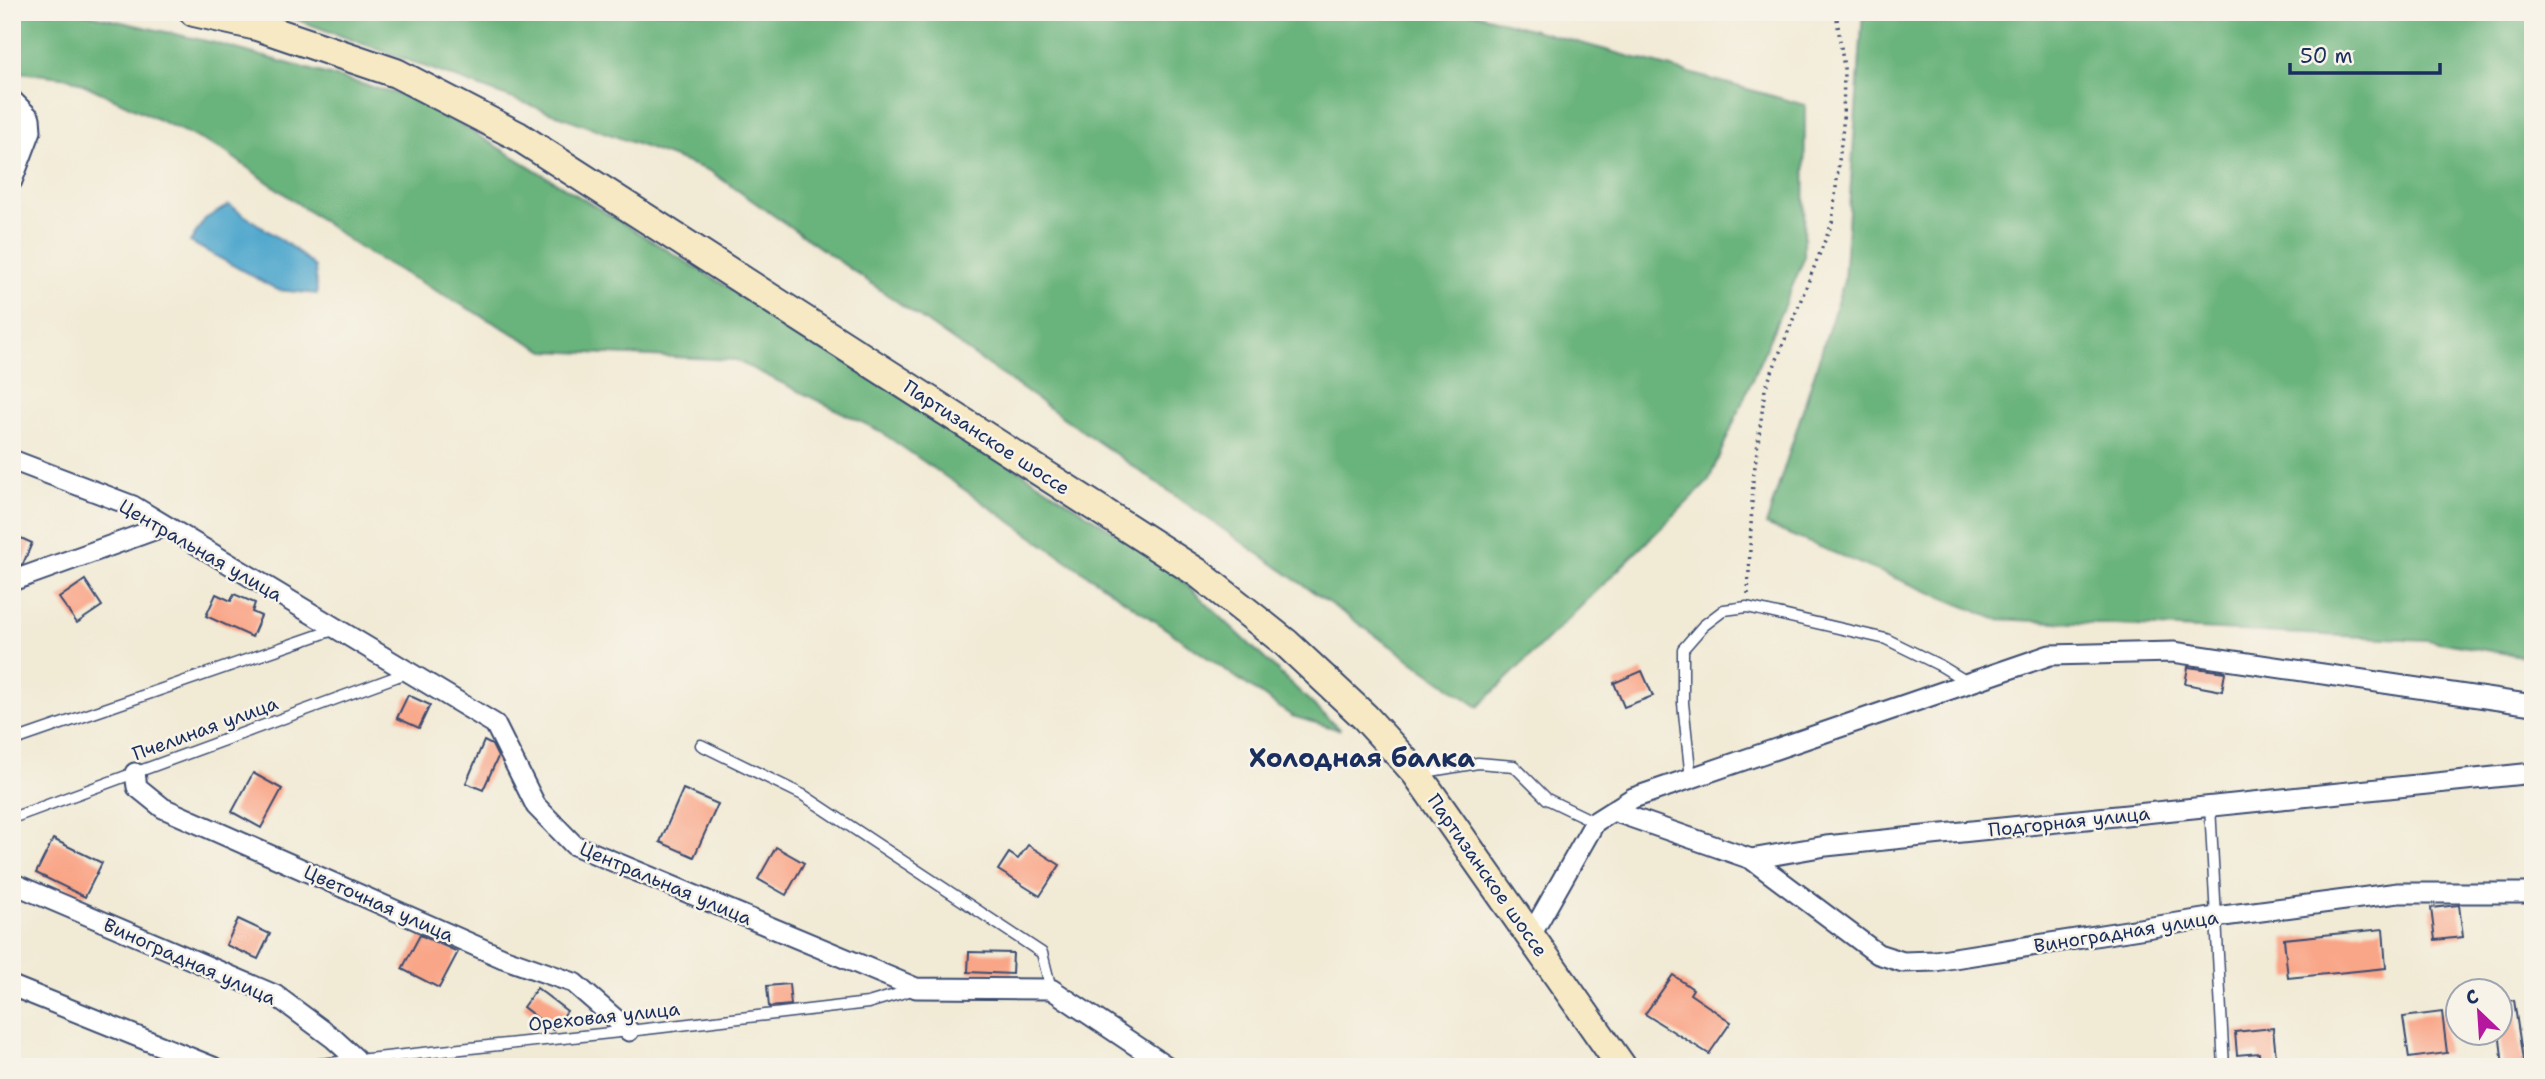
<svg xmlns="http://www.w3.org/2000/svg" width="2545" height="1079" viewBox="0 0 2545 1079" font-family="'Shantell Sans',sans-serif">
<rect width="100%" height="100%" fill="#f7f3e8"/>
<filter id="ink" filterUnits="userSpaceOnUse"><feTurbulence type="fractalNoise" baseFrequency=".0143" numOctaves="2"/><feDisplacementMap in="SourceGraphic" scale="14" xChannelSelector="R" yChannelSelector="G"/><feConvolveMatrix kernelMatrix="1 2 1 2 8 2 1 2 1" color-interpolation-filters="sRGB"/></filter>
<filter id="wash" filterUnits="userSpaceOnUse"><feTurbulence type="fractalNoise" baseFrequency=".00686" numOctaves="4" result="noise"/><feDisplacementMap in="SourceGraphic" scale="28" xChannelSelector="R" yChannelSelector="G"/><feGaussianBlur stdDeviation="1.57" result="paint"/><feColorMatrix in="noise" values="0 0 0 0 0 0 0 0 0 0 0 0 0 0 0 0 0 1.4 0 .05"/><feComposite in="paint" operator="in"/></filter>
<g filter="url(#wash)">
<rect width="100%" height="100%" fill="#f1ead5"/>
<path fill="#69b37b" stroke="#42716c" stroke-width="2" d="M 12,12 L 77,12 L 215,43 L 422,101 L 856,365 L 1167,566 L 1340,730 L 1292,716 L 878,430 L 735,360 L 545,351 L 364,251 L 223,150 L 70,78 L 12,71 Z
M 276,12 L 1469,12 L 1805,105 L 1804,259 L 1708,482 L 1478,707 L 710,171 Z
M 1863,12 L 2533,12 L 2533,658 L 2427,640 L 1995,619 L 1766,525 L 1844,281 Z"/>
<path fill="#50a7cd" stroke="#366b96" stroke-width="2" d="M 229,205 L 293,248 L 315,267 L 317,294 L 278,290 L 190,242 L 205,219 Z"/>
<g id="blocks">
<path fill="#f9a688" d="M 12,534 L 32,543 L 23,564 L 12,568 Z
M 85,580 L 102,606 L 77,623 L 59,598 Z
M 216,594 L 231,601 L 234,594 L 255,603 L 252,612 L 261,616 L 252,637 L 206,616 Z
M 2188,667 L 2225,672 L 2222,691 L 2185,684 Z
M 1642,671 L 1653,696 L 1624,707 L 1614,683 Z
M 408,695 L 430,705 L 419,728 L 397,718 Z
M 484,741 L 492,745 L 498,757 L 483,790 L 466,783 Z
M 253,773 L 282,789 L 261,828 L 232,812 Z
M 683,789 L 718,804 L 694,857 L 660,842 Z
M 53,839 L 102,863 L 85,897 L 36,873 Z
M 1028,845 L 1060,865 L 1040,896 L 998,870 L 1009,853 L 1018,859 Z
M 776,847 L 804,863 L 786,895 L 758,879 Z
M 2459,905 L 2463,937 L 2435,940 L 2431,908 Z
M 238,919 L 270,934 L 258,959 L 226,945 Z
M 2383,929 L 2386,968 L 2288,978 L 2284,939 Z
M 420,935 L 458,952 L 439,988 L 402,969 Z
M 969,952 L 1013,953 L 1012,974 L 968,972 Z
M 1673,975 L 1693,989 L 1690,994 L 1731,1022 L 1709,1054 L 1645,1014 Z
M 789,984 L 791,1005 L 769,1007 L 767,986 Z
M 537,988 L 567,1011 L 553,1030 L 523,1007 Z
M 2514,1000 L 2524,1067 L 2503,1067 L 2500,1038 L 2500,1003 Z
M 2442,1012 L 2447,1053 L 2409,1058 L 2403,1017 Z
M 2273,1028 L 2277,1067 L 2260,1067 L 2259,1053 L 2237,1055 L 2235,1032 Z"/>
</g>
</g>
<g filter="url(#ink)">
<use href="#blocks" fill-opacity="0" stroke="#3b4b70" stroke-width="2"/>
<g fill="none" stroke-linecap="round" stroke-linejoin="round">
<g stroke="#3b4b70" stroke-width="13">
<path id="service" d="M 12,741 L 336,629
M 701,745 L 803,795 L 1042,953 L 1051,989
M 1419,773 L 1478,763 L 1514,766 L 1547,799 L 1595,822
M 1691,779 L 1683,703 L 1683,649 L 1703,626 L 1724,610 L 1747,607 L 1886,639 L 1941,666 L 1969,683
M 2210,806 L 2224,1067
M 12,818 L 409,672
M 293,1067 L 629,1031 L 868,1003 L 912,990"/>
</g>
<g stroke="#3b4b70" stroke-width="23">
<path id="minor" d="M 12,100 L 30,118 L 31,131 L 12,181
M 12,460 L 133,506 L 495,724 L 536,806 L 574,845 L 916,988 L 1051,989 L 1168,1067
M 12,581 L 165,526
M 135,773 L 137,787 L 163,808 L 503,958 L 574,983 L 629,1031
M 1613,811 L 1751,859 L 1826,846 L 2533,773
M 1751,859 L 1878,954 L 1903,962 L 1935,961 L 2216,917 L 2398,893 L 2533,893
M 12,883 L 275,995 L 333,1038 L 356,1059
M 1531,935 L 1595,822 L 1633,798 L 2050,655 L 2173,652 L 2533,705
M 12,986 L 213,1067"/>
</g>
<g stroke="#3b4b70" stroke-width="32">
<path id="secondary" d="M 194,12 L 257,26 L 396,73 L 518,136 L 1198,573 L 1286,643 L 1365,717 L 1416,773 L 1622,1067"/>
</g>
<path stroke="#3b4b70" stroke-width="3.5" stroke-dasharray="2 5" stroke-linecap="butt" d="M 1748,594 L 1753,481 L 1765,389 L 1832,223 L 1843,126 L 1844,68 L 1836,12"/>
<use href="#service" stroke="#fff" stroke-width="10"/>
<use href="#minor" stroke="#fff" stroke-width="19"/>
<use href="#secondary" stroke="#f7e9c3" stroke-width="28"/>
</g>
</g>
<g text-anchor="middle" stroke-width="5" stroke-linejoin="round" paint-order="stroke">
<g font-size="19" fill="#1b2f5e" stroke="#f7f3e8">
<text transform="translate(987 437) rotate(33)" y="7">Партизанское шоссе</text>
<text transform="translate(201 550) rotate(30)" y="7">Центральная улица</text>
<text transform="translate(205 728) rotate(-20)" y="7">Пчелиная улица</text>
<text transform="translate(2069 821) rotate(-6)" y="7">Подгорная улица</text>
<text transform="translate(1488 875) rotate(55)" y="7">Партизанское шоссе</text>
<text transform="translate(666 883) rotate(23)" y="7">Центральная улица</text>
<text transform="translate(379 903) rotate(24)" y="7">Цветочная улица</text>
<text transform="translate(2126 931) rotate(-9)" y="7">Виноградная улица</text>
<text transform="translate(190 961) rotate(24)" y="7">Виноградная улица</text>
<text transform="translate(604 1016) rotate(-6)" y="7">Ореховая улица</text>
</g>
<g font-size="26" font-weight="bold" fill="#1b2f5e" stroke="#f7f3e8">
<text x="1362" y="767">Холодная балка</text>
</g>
</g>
<rect width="2545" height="1079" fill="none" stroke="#f7f3e8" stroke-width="42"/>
<g transform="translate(2479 1012) rotate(335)"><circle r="33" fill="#f7f3e8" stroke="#9fa5b1" stroke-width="2"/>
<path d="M0-5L12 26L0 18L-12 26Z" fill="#b5179e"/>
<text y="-10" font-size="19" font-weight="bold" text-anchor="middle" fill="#1b2f5e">С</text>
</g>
<path d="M2290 63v10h150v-10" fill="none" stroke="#1b2f5e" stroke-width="3.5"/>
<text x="2300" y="63" font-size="21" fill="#1b2f5e" stroke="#f7f3e8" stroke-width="5" paint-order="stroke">50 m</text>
</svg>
